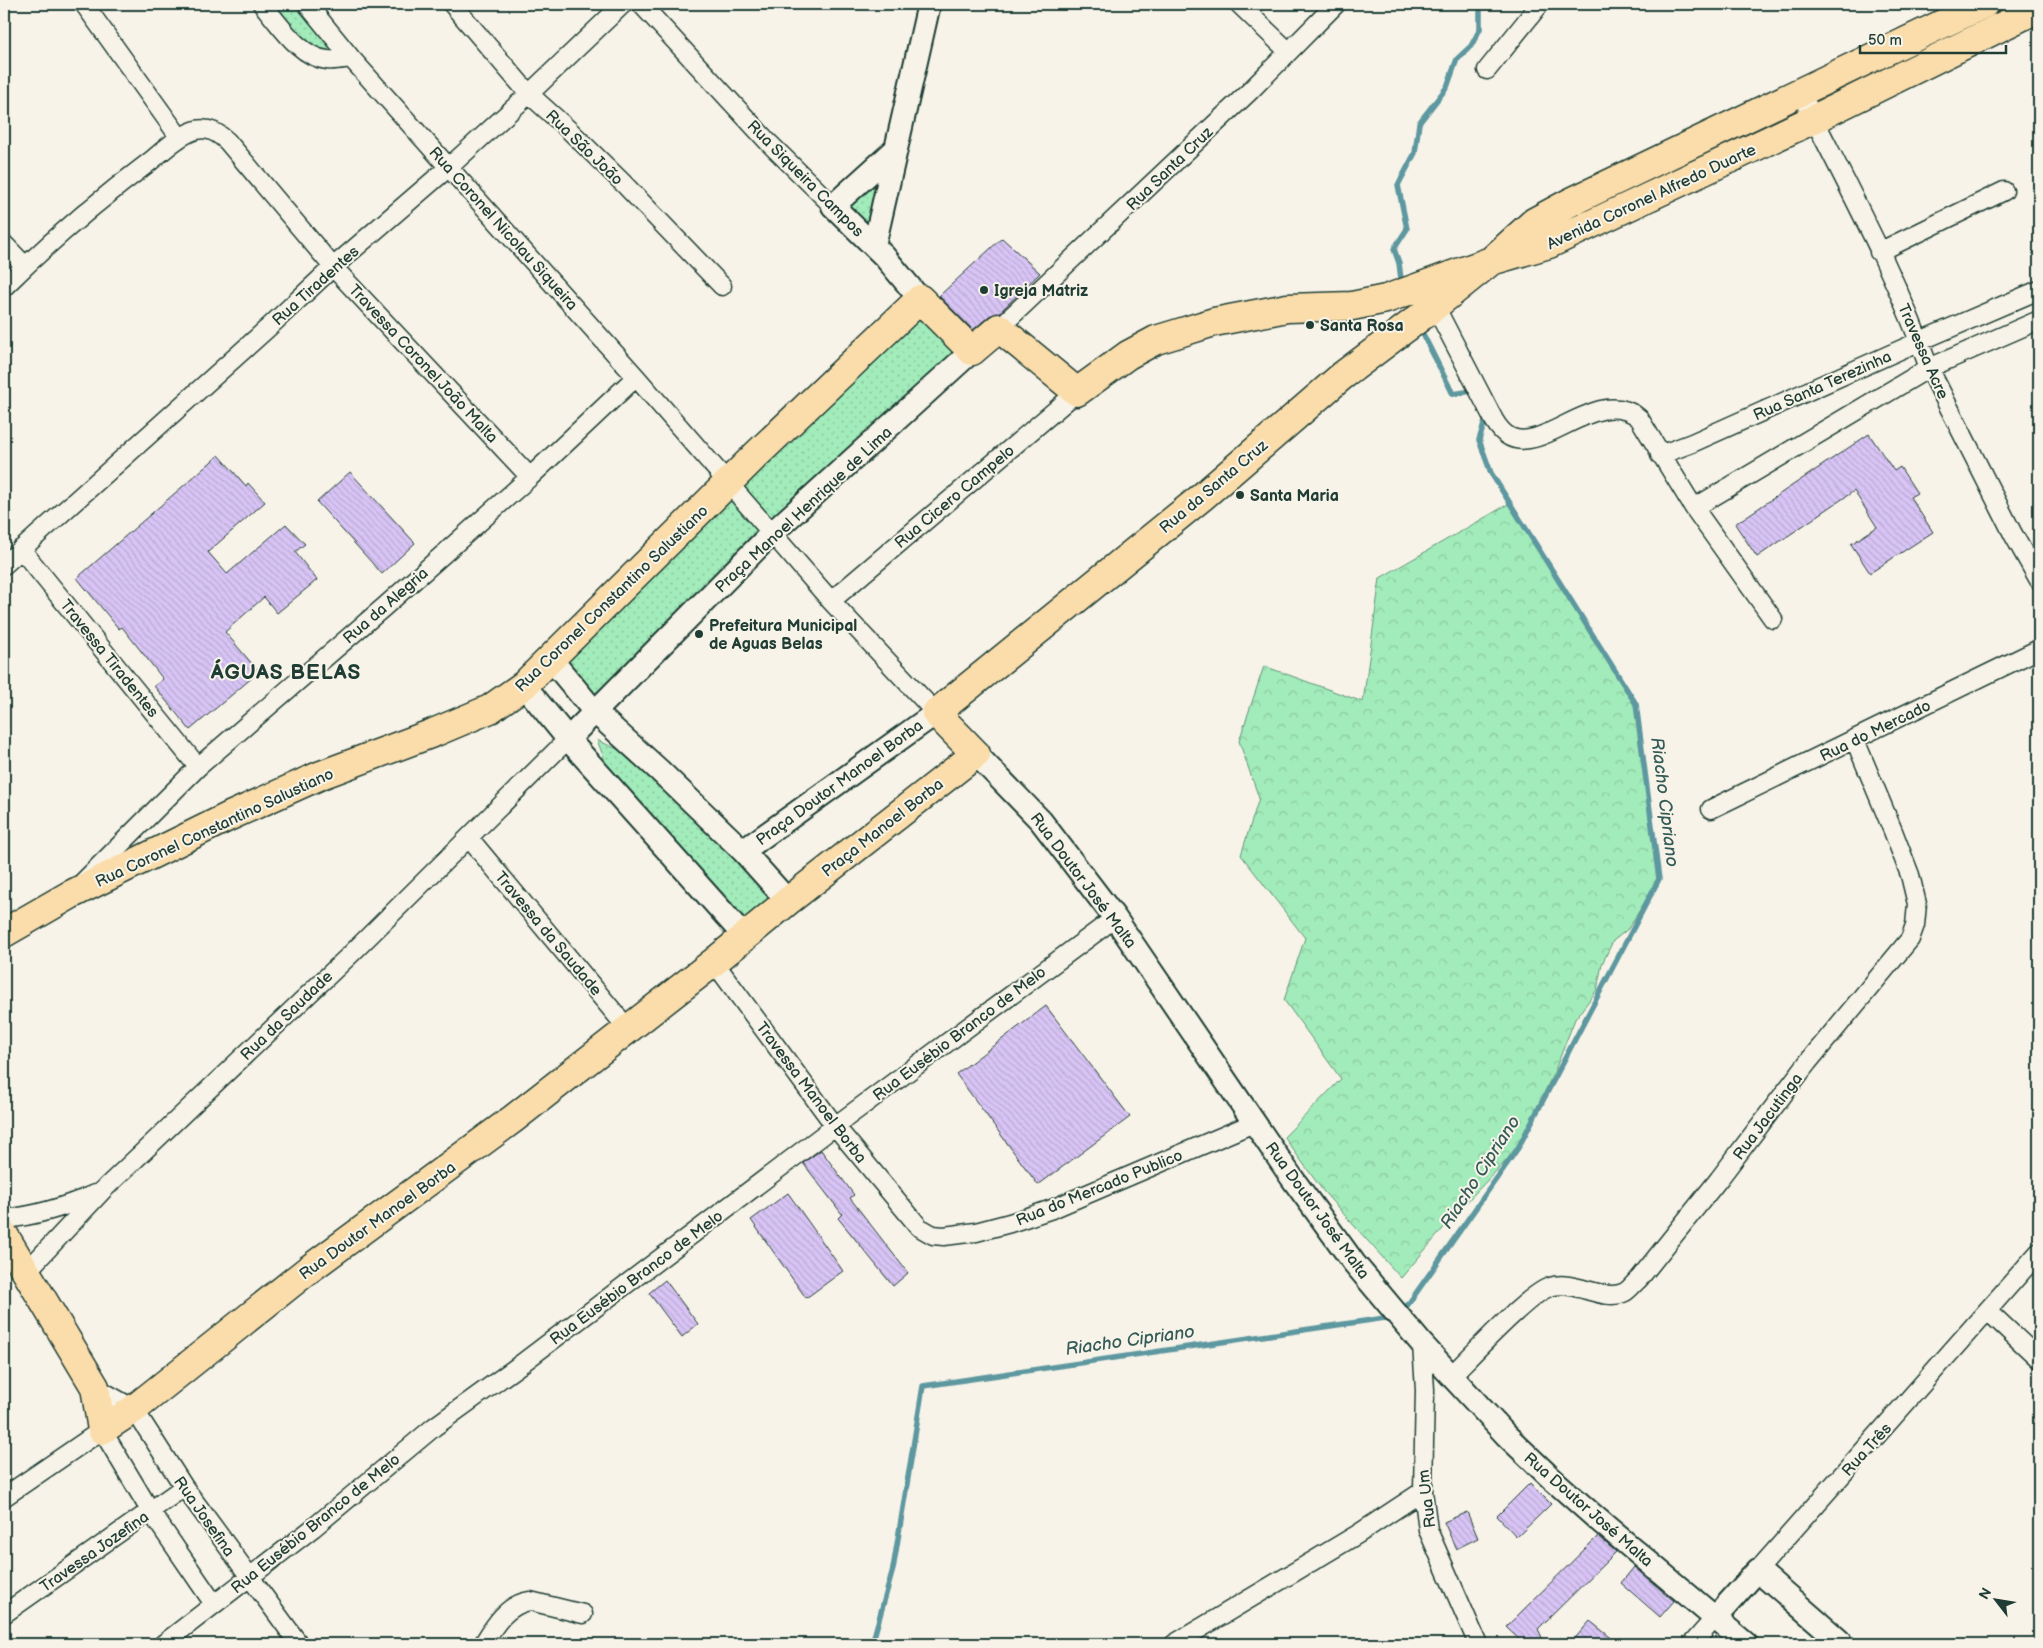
<svg xmlns="http://www.w3.org/2000/svg" width="2043" height="1648" viewBox="0 0 2043 1648" font-family="'Balsamiq Sans',sans-serif">
<defs>
<pattern id="green-dots" width="8" height="8" patternUnits="userSpaceOnUse" patternTransform="scale(1.25)"><rect width="8" height="8" fill="#a2ebba"/><path d="M2 2h.1M6 6h.1" fill="none" stroke="#8bcaa0" stroke-width="1.8" stroke-linecap="round"/></pattern>
<pattern id="forest-crowns" width="20" height="18" patternUnits="userSpaceOnUse" patternTransform="scale(1.25)"><rect width="20" height="18" fill="#a2ebba"/><path d="M2 6a3 3 0 1 1 6 0M12 15a3 3 0 1 1 6 0" fill="none" stroke="#8bcaa0"/></pattern>
<pattern id="building-back-hatch" width="6" height="6" patternUnits="userSpaceOnUse" patternTransform="scale(1.25)"><rect width="6" height="6" fill="#d8c4f5"/><path d="M-1 5l2 2M0 0l6 6M5-1l2 2" fill="none" stroke="#b9a9d3"/></pattern>
</defs>
<rect width="100%" height="100%" fill="#f7f3e8"/>
<filter id="ink" filterUnits="userSpaceOnUse"><feTurbulence type="fractalNoise" baseFrequency=".02" numOctaves="2"/><feDisplacementMap in="SourceGraphic" scale="10" xChannelSelector="R" yChannelSelector="G"/><feConvolveMatrix kernelMatrix="1 2 1 2 8 2 1 2 1" color-interpolation-filters="sRGB"/></filter>
<g filter="url(#ink)">
<path fill="url(#green-dots)" stroke="#609477" d="M 269,4 L 299,4 L 340,54 L 315,51 Z
M 887,163 L 871,237 L 841,207 Z
M 920,306 L 965,350 L 771,526 L 736,484 Z
M 729,486 L 765,534 L 595,705 L 557,660 Z
M 597,740 L 637,758 L 779,900 L 744,927 L 612,779 Z"/>
<path fill="url(#forest-crowns)" stroke="#609477" d="M 1510,503 L 1636,704 L 1659,879 L 1628,929 L 1613,941 L 1602,964 L 1597,990 L 1575,1019 L 1555,1070 L 1518,1148 L 1459,1210 L 1401,1278 L 1323,1191 L 1284,1137 L 1341,1079 L 1284,1000 L 1305,938 L 1241,855 L 1259,798 L 1239,741 L 1264,666 L 1363,702 L 1380,578 Z"/>
<g fill="none" stroke-linecap="round" stroke-linejoin="round">
<path stroke="#5d979f" stroke-width="5.5" d="M 1401,279 L 1399,263 L 1394,249 L 1407,229 L 1398,185 L 1415,153 L 1419,123 L 1447,87 L 1457,59 L 1471,46 L 1480,29 L 1480,4
M 1422,332 L 1453,394 L 1472,391 L 1474,394
M 1402,1313 L 1518,1148 L 1659,879 L 1636,704 L 1491,473 L 1479,440 L 1486,418 L 1485,416
M 872,1644 L 893,1569 L 923,1386 L 1392,1317"/>
</g>
<path fill="url(#building-back-hatch)" stroke="#1f3d34" d="M 1002,238 L 1040,273 L 999,313 L 989,316 L 973,330 L 939,296 Z
M 1869,434 L 1894,471 L 1900,467 L 1917,493 L 1910,497 L 1933,532 L 1870,573 L 1851,544 L 1877,527 L 1854,491 L 1757,557 L 1735,524 Z
M 219,455 L 246,486 L 248,483 L 265,502 L 208,552 L 227,574 L 286,524 L 305,544 L 295,552 L 317,580 L 277,613 L 264,597 L 225,632 L 259,672 L 190,730 L 154,686 L 163,679 L 122,627 L 119,629 L 77,578 Z
M 350,472 L 415,543 L 382,574 L 317,502 Z
M 1046,1006 L 1130,1117 L 1038,1185 L 956,1074 Z
M 821,1150 L 854,1195 L 850,1198 L 908,1273 L 893,1286 L 838,1218 L 842,1214 L 803,1163 Z
M 788,1193 L 843,1271 L 806,1298 L 751,1220 Z
M 665,1280 L 698,1324 L 682,1337 L 649,1293 Z
M 1530,1483 L 1551,1504 L 1517,1537 L 1497,1516 Z
M 1467,1512 L 1478,1538 L 1456,1549 L 1444,1522 Z
M 1598,1536 L 1616,1552 L 1538,1629 L 1545,1644 L 1524,1644 L 1506,1627 Z
M 1634,1567 L 1674,1601 L 1660,1617 L 1621,1583 Z
M 1590,1621 L 1619,1644 L 1570,1644 Z"/>
<g fill="none" stroke-linecap="round" stroke-linejoin="round">
<g stroke="#1f3d34" stroke-width="21">
<path id="minor" d="M 84,4 L 180,138
M 262,4 C 279,23 299,57 327,60 C 335,61 343,59 351,58
M 307,4 L 351,58 L 636,377 L 831,601 L 936,713
M 452,4 L 529,94 L 569,130 L 623,183 L 722,286
M 641,4 L 769,143 L 833,206
M 1239,4 L 1288,51
M 1487,70 L 1540,4
M 1800,91 C 1845,182 1895,272 1929,368 L 2013,534 L 2039,580
M 4,244 L 25,266
M 1879,252 L 2004,191
M 4,287 C 50,241 100,199 152,160 C 165,149 180,135 196,130 C 209,127 218,133 227,141 L 333,267 L 530,477
M 1435,306 L 1494,420 C 1498,427 1502,433 1510,437 C 1545,454 1599,384 1639,418 L 1694,508 L 1773,619
M 999,328 L 1249,92 L 1336,4
M 1660,455 L 1692,443 L 1920,341 L 2039,290
M 1694,508 L 1929,368 L 2039,320
M 21,549 L 198,767
M 4,565 L 269,327 L 333,267 L 449,167 L 529,94 L 623,4
M 831,601 L 1077,392
M 1711,809 L 2039,649
M 469,838 L 628,1029
M 83,882 L 198,767 L 384,607 L 530,477 L 636,377
M 714,962 L 835,1126 L 919,1227 L 933,1235 L 944,1236 L 976,1232 L 1010,1223 L 1052,1209 L 1256,1122
M 4,1219 C 36,1216 65,1207 95,1194
M 27,1271 L 102,1191 L 352,953 L 568,739
M 1988,1311 L 2039,1359
M 1422,1344 L 1425,1390 L 1423,1491 L 1428,1530 L 1478,1644
M 1451,1376 C 1470,1357 1529,1293 1550,1287 C 1575,1279 1604,1303 1625,1292 C 1630,1289 1634,1283 1639,1279 L 1719,1179 L 1808,1062 L 1910,939 L 1915,925 L 1917,904 L 1910,875 L 1893,831 L 1855,740
M 95,1387 L 134,1409 L 184,1487 L 299,1644
M 4,1497 L 102,1430 L 151,1512 L 214,1604
M 1758,1570 L 2039,1252
M 4,1614 L 184,1487
M 163,1644 L 313,1528 L 434,1427 L 521,1364 L 835,1126 L 1115,918
M 483,1644 C 494,1626 507,1604 530,1601 L 583,1614
M 1174,1644 L 1358,1534 L 1423,1491
M 1692,1644 L 1715,1618"/>
</g>
<g stroke="#1f3d34" stroke-width="26">
<path id="tertiary" d="M 896,149 L 833,206 L 884,256 L 920,299
M 874,246 L 929,4
M 550,658 L 594,711 L 660,771 L 743,851 L 788,901
M 524,685 L 568,739 L 745,937
M 568,739 L 771,534 L 972,351
M 976,754 L 1041,821 L 1115,918 L 1292,1178 L 1354,1263 L 1422,1344 L 1506,1435 L 1551,1478 L 1595,1517 L 1746,1644
M 743,851 L 936,713
M 1715,1618 L 1758,1570 L 1843,1644"/>
</g>
<g stroke="#1f3d34" stroke-width="31">
<path id="primary" d="M 4,933 L 70,895 L 230,816 L 321,775 L 433,733 L 490,709 L 524,685 L 757,454 L 920,299 L 972,351 L 999,328 L 1077,392 L 1128,355 L 1156,340 L 1179,333 L 1214,322 L 1287,308 L 1352,306 L 1386,299 L 1491,261 L 1549,244 L 1814,119 L 2039,8
M 4,1235 L 95,1387 L 102,1430 L 134,1409 L 308,1270 L 513,1119 L 714,962 L 788,901 L 976,754 L 936,713 L 1202,497 L 1342,376 L 1435,306 L 1491,261 L 1534,222 L 1571,202 L 1984,4"/>
</g>
<use href="#minor" stroke="#f7f3e8" stroke-width="18"/>
<use href="#tertiary" stroke="#f7f3e8" stroke-width="22"/>
<use href="#primary" stroke="#fbddab" stroke-width="28"/>
</g>
</g>
<g fill="#1f3d34" stroke="#f7f3e8" stroke-width="2">
<circle cx="984" cy="290" r="5"/>
<circle cx="1310" cy="325" r="5"/>
<circle cx="1240" cy="495" r="5"/>
<circle cx="699" cy="634" r="5"/>
</g>
<g text-anchor="middle" stroke-width="4" stroke-linejoin="round" paint-order="stroke">
<g font-size="16" fill="#1f3d34" stroke="#f7f3e8">
<text transform="translate(585 147) rotate(44)" y="6">Rua São João</text>
<text transform="translate(1169 168) rotate(-44)" y="6">Rua Santa Cruz</text>
<text transform="translate(806 178) rotate(45)" y="6">Rua Siqueira Campos</text>
<text transform="translate(1651 196) rotate(-25)" y="6">Avenida Coronel Alfredo Duarte</text>
<text transform="translate(504 228) rotate(48)" y="6">Rua Coronel Nicolau Siqueira</text>
<text transform="translate(315 285) rotate(-42)" y="6">Rua Tiradentes</text>
<text transform="translate(1924 351) rotate(66)" y="6">Travessa Acre</text>
<text transform="translate(424 363) rotate(47)" y="6">Travessa Coronel João Malta</text>
<text transform="translate(1822 385) rotate(-24)" y="6">Rua Santa Terezinha</text>
<text transform="translate(1213 486) rotate(-40)" y="6">Rua da Santa Cruz</text>
<text transform="translate(954 496) rotate(-40)" y="6">Rua Cicero Campelo</text>
<text transform="translate(803 509) rotate(-43)" y="6">Praça Manoel Henrique de Lima</text>
<text transform="translate(611 598) rotate(-44)" y="6">Rua Coronel Constantino Salustiano</text>
<text transform="translate(385 605) rotate(-41)" y="6">Rua da Alegria</text>
<text transform="translate(110 658) rotate(51)" y="6">Travessa Tiradentes</text>
<text transform="translate(1875 730) rotate(-26)" y="6">Rua do Mercado</text>
<text transform="translate(839 782) rotate(-36)" y="6">Praça Doutor Manoel Borba</text>
<text transform="translate(214 827) rotate(-25)" y="6">Rua Coronel Constantino Salustiano</text>
<text transform="translate(882 827) rotate(-38)" y="6">Praça Manoel Borba</text>
<text transform="translate(1084 880) rotate(53)" y="6">Rua Doutor José Malta</text>
<text transform="translate(549 933) rotate(50)" y="6">Travessa da Saudade</text>
<text transform="translate(286 1015) rotate(-44)" y="6">Rua da Saudade</text>
<text transform="translate(959 1033) rotate(-37)" y="6">Rua Eusébio Branco de Melo</text>
<text transform="translate(812 1092) rotate(53)" y="6">Travessa Manoel Borba</text>
<text transform="translate(1767 1116) rotate(-53)" y="6">Rua Jacutinga</text>
<text transform="translate(1099 1187) rotate(-22)" y="6">Rua do Mercado Publico</text>
<text transform="translate(1318 1210) rotate(54)" y="6">Rua Doutor José Malta</text>
<text transform="translate(377 1220) rotate(-36)" y="6">Rua Doutor Manoel Borba</text>
<text transform="translate(636 1277) rotate(-37)" y="6">Rua Eusébio Branco de Melo</text>
<text transform="translate(1866 1449) rotate(-48)" y="6">Rua Três</text>
<text transform="translate(1426 1499) rotate(-97)" y="6">Rua Um</text>
<text transform="translate(1589 1509) rotate(41)" y="6">Rua Doutor José Malta</text>
<text transform="translate(205 1516) rotate(55)" y="6">Rua Josefina</text>
<text transform="translate(315 1523) rotate(-39)" y="6">Rua Eusébio Branco de Melo</text>
<text transform="translate(94 1551) rotate(-35)" y="6">Travessa Jozefina</text>
</g>
<g font-size="16" font-weight="bold" fill="#1f3d34" stroke="#f7f3e8" text-anchor="start">
<text x="994" y="296">Igreja Matriz</text>
<text x="1320" y="331">Santa Rosa</text>
<text x="1250" y="501">Santa Maria</text>
<text x="709" y="631">Prefeitura Municipal<tspan x="709" dy="18">de Aguas Belas</tspan></text>
</g>
<g font-size="18" font-style="italic" fill="#345b58" stroke="#f7f3e8">
<text transform="translate(1665 802) rotate(83)" y="6">Riacho Cipriano</text>
<text transform="translate(1480 1172) rotate(-57)" y="6">Riacho Cipriano</text>
<text transform="translate(1130 1340) rotate(-8)" y="6">Riacho Cipriano</text>
</g>
<g font-size="21" font-weight="bold" letter-spacing="1" fill="#1f3d34" stroke="#f7f3e8">
<text x="286" y="679">ÁGUAS BELAS</text>
</g>
</g>
<rect width="2043" height="1648" fill="none" stroke="#f7f3e8" stroke-width="20"/>
<rect x="10" y="10" width="2023" height="1628" fill="none" stroke="#1f3d34" stroke-width="2" filter="url(#ink)"/>
<g transform="translate(1996 1600) rotate(301)" stroke="#f7f3e8" stroke-width="4" paint-order="stroke">
<path d="M0-4L9 19L0 12L-9 19Z" fill="#1f3d34"/>
<text y="-8" font-size="14" font-weight="bold" text-anchor="middle" fill="#1f3d34">N</text>
</g>
<path d="M1860 45v8h146v-8" fill="none" stroke="#1f3d34" stroke-width="2.5"/>
<text x="1868" y="45" font-size="15" fill="#1f3d34" stroke="#f7f3e8" stroke-width="4" paint-order="stroke">50 m</text>
</svg>
